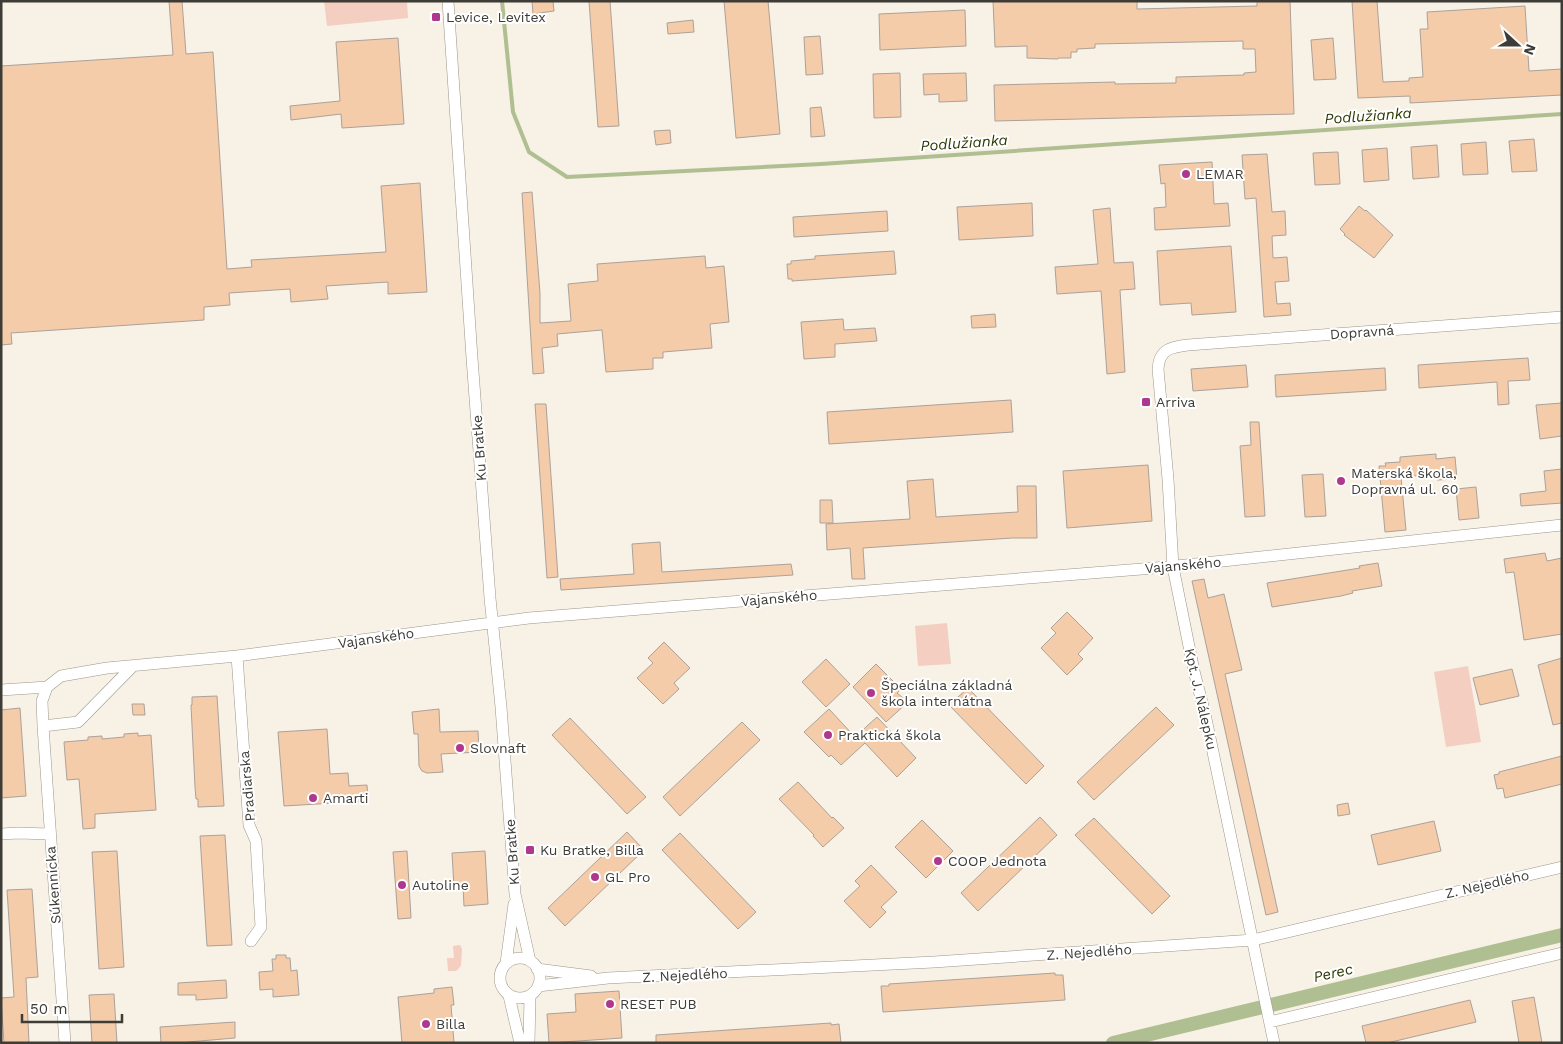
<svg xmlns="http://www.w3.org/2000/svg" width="1563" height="1044" viewBox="0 0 1563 1044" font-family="'Work Sans',sans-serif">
<rect width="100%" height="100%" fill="#f8f1e5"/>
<path fill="#f3cec1" d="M 324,1 L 407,1 L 408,18 L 327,26 Z
M 947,623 L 951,664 L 918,666 L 915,626 Z
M 1468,666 L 1481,742 L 1446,747 L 1434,672 Z
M 460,945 L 462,949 L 461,966 L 456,971 L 448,971 L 447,958 L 454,958 L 453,946 Z"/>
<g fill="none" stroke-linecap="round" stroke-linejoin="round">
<path stroke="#afbf91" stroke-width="4" d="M 502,1 L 513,112 L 529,152 L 567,177 L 821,164 L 1562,114"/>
<path stroke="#afbf91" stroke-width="14" d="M 1113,1043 L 1562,935"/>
</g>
<path fill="#f5ccaa" stroke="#aca199" d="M 169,1 L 182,1 L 186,54 L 213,52 L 227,269 L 252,267 L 251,260 L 386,252 L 381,186 L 420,183 L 427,292 L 388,294 L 388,282 L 326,286 L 328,299 L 291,302 L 290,289 L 229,293 L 230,305 L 204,307 L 204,320 L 11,333 L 12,344 L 1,345 L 1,66 L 173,55 Z
M 532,1 L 553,1 L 554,11 L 533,14 Z
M 589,1 L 610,1 L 619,126 L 598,127 Z
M 724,1 L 768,1 L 780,134 L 736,138 Z
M 993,1 L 1137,1 L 1137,9 L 1257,6 L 1257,1 L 1290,1 L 1294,114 L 995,121 L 994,85 L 1115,82 L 1115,84 L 1176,83 L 1176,77 L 1244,75 L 1244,73 L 1256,72 L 1255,49 L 1243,49 L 1243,41 L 1095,44 L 1095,48 L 1077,49 L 1077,52 L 1071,52 L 1071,58 L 1058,58 L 1058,59 L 1027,58 L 1027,46 L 995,47 Z
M 1352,1 L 1377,1 L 1383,82 L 1409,81 L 1409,78 L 1423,77 L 1420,29 L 1428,29 L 1427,12 L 1525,6 L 1529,71 L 1562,69 L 1562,95 L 1410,103 L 1410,96 L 1358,98 Z
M 965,10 L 966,46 L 880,50 L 879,14 Z
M 693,20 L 694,32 L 668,34 L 667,23 Z
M 820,36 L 823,74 L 806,75 L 804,37 Z
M 398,38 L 404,124 L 342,128 L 341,114 L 291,120 L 290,106 L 340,101 L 336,42 Z
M 1333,38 L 1336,79 L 1314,80 L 1311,40 Z
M 900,73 L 901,117 L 874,118 L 873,74 Z
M 966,73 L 967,101 L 939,102 L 939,94 L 924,95 L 923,74 Z
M 821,107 L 825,136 L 811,137 L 810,108 Z
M 670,130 L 671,143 L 656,145 L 654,131 Z
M 1534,139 L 1537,171 L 1512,172 L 1509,141 Z
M 1486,142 L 1488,174 L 1463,175 L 1461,144 Z
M 1437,145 L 1439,177 L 1413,179 L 1411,147 Z
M 1387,148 L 1389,180 L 1364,182 L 1362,150 Z
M 1338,152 L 1340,184 L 1315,185 L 1313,153 Z
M 1267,154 L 1272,212 L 1285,211 L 1286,235 L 1272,236 L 1273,258 L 1287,257 L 1289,281 L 1275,282 L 1277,304 L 1290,303 L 1291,315 L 1264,317 L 1256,198 L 1245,199 L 1242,155 Z
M 1212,162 L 1214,204 L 1228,203 L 1230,226 L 1155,230 L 1154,208 L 1166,207 L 1165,183 L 1161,184 L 1159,165 Z
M 532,192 L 540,293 L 540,323 L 571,321 L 568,284 L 598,281 L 597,264 L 705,256 L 706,268 L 724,266 L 729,322 L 710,324 L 712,348 L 663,352 L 663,358 L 653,358 L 653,369 L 606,372 L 602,330 L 557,334 L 558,346 L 542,348 L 544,373 L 533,374 L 522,193 Z
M 1032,203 L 1033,236 L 959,240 L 957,207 Z
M 1359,206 L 1365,211 L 1366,210 L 1393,235 L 1374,258 L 1344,235 L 1345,234 L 1340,229 Z
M 1110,208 L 1114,263 L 1133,262 L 1135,289 L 1120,290 L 1125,372 L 1107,374 L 1101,291 L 1057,294 L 1055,267 L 1098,264 L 1093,210 Z
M 887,211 L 888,231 L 794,237 L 793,217 Z
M 1231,246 L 1236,312 L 1192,315 L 1191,303 L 1160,305 L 1157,251 Z
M 894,251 L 896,274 L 792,281 L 792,279 L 788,279 L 787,264 L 791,264 L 791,261 L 815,259 L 815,256 Z
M 995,314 L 996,327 L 972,328 L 971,316 Z
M 843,319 L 844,330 L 875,328 L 877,341 L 835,344 L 835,357 L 804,359 L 801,322 Z
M 1528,358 L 1530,380 L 1508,381 L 1509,404 L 1498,405 L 1497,382 L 1419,388 L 1418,365 Z
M 1246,365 L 1248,387 L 1193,391 L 1191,369 Z
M 1385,368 L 1386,390 L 1276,397 L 1275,375 Z
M 1011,400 L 1013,432 L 829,444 L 827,412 Z
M 1562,403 L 1562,436 L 1540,439 L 1536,405 Z
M 535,404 L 546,404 L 558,577 L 547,578 Z
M 1250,422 L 1259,422 L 1265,516 L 1245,517 L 1240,446 L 1251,445 Z
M 1436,454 L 1436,459 L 1455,457 L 1457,479 L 1437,480 L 1437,474 L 1401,477 L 1406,530 L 1385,532 L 1379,466 L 1386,466 L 1385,463 L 1400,462 L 1400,457 Z
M 1148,465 L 1152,521 L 1067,528 L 1063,471 Z
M 1562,469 L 1562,503 L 1521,506 L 1520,494 L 1546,491 L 1544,471 Z
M 1323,474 L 1326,516 L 1305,517 L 1302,475 Z
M 933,479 L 936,517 L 1018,512 L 1017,486 L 1036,486 L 1037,538 L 1012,538 L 863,548 L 865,579 L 852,579 L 850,548 L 827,550 L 826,524 L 910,519 L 907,481 Z
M 1476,487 L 1479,518 L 1459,520 L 1456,489 Z
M 820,500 L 832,500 L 833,523 L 820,523 Z
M 660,542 L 662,572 L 791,564 L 793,575 L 561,590 L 560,579 L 634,574 L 632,544 Z
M 1545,553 L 1547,561 L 1562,558 L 1562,634 L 1524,640 L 1514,572 L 1506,573 L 1504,559 Z
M 1378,563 L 1382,586 L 1352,591 L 1353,593 L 1341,596 L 1272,607 L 1267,583 L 1360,568 L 1359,566 Z
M 1204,579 L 1208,598 L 1224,594 L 1242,670 L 1225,674 L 1278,912 L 1266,915 L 1192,581 Z
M 1067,612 L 1093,638 L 1078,654 L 1083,659 L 1067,675 L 1041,648 L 1056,633 L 1051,628 Z
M 664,642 L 690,668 L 674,683 L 679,689 L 663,704 L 637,678 L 653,663 L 648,658 Z
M 1562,658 L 1562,723 L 1553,725 L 1538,665 Z
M 826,659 L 850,684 L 826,707 L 802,682 Z
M 876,664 L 901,689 L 897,693 L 908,702 L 886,722 L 853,687 Z
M 1512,669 L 1519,696 L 1480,705 L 1473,678 Z
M 968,688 L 1044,766 L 1026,784 L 949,705 Z
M 217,696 L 224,806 L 198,807 L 198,799 L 196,799 L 195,787 L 191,705 L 192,705 L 192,697 Z
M 132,704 L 144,704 L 145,715 L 133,715 Z
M 1156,707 L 1174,725 L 1094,800 L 1077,782 Z
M 20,708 L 26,796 L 1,798 L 1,710 Z
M 439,709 L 440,732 L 478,731 L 479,752 L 441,754 L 443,772 L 427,773 L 422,771 L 419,766 L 418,734 L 414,734 L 412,712 Z
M 829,709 L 855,737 L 877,717 L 916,758 L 897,777 L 865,743 L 841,765 L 831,755 L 829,757 L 804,732 Z
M 570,718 L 646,797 L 627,814 L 552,735 Z
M 742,722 L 760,740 L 680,816 L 663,797 Z
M 327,729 L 330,774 L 348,773 L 349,786 L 367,785 L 368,801 L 284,806 L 278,732 Z
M 138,733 L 138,736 L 151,735 L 156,810 L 95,814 L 95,828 L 83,829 L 79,779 L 67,780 L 64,742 L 88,740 L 88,737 L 102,736 L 102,739 L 124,737 L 124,734 Z
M 1562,756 L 1562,784 L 1505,798 L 1503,788 L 1497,789 L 1494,775 L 1499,774 L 1499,772 Z
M 798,782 L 832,818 L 833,817 L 844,828 L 823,847 L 813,836 L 814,835 L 779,799 Z
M 1348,803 L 1350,814 L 1338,816 L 1337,805 Z
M 1040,817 L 1057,835 L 978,911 L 961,893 Z
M 1094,818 L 1170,896 L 1152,914 L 1075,835 Z
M 922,820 L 953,851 L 926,878 L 895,847 Z
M 1434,821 L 1441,851 L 1378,865 L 1371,835 Z
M 627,832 L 644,850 L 565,926 L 548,908 Z
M 680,833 L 756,912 L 738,929 L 662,850 Z
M 225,835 L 232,945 L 207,946 L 200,836 Z
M 117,851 L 124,967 L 99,969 L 92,852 Z
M 407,851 L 411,918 L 398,919 L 393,852 Z
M 485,851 L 488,904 L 464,906 L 463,886 L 454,887 L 452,853 Z
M 871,865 L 897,892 L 881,907 L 886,912 L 870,928 L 844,901 L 860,886 L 855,881 Z
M 32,889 L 38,977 L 26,978 L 29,1043 L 4,1043 L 1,998 L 14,997 L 7,890 Z
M 276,955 L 286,955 L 286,958 L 290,958 L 291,971 L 297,970 L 299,995 L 273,997 L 273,989 L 260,990 L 259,972 L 273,971 L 272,959 L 276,959 Z
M 1055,973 L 1055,975 L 1063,975 L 1065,1000 L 883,1012 L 881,986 L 889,986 L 889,984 Z
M 226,980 L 227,998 L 196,1000 L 196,995 L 178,995 L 178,983 Z
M 452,987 L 454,1005 L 451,1005 L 454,1043 L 402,1043 L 398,997 L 434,993 L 434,989 Z
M 619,991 L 622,1038 L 549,1043 L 547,1014 L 576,1012 L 575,994 Z
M 114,994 L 117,1043 L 92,1043 L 89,995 Z
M 1534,997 L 1542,1043 L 1519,1043 L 1512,1001 Z
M 1470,1000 L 1476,1022 L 1387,1043 L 1366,1043 L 1362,1026 Z
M 235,1022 L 235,1038 L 188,1042 L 188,1043 L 161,1043 L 160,1027 Z
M 831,1023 L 831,1025 L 839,1024 L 841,1043 L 656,1043 L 656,1035 Z"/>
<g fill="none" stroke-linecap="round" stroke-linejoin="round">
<g stroke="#9c968b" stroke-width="12">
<path id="street" d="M 448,1 L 472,358 L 490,598 L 501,707 L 515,894 L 530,961
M 237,656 L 249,825 L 256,841 L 261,927 L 251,941
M 47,687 L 42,701 L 43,726 L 65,1043
M 1,690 L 47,687 L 61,676 L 107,668 L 237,656 L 529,618 L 1167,567 L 1562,525
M 43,726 L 78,722 L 133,666
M 1,834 L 18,833 L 50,834
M500 978a20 20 0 1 1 40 0a20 20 0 1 1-40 0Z
M 506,963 L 514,904
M 537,969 L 591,976
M 538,986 L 608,978 L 934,962 L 1253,940 L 1562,867
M 509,996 L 520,1043
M 1270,1022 L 1562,953
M 529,1043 L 530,996
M 1274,1043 L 1205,714 L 1194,671 L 1173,567 L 1168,479 L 1158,369 C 1159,349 1171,347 1188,345 L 1562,317"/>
</g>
<use href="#street" stroke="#fff" stroke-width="11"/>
</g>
<g fill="#af388f" stroke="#fff" stroke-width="2">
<rect x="431" y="12" width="10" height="10" rx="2.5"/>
<circle cx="1186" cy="174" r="5"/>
<rect x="1141" y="397" width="10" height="10" rx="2.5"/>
<circle cx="1341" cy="481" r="5"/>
<circle cx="871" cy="693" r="5"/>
<circle cx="828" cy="735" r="5"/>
<circle cx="460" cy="748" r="5"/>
<circle cx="313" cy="798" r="5"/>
<rect x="525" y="845" width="10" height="10" rx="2.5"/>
<circle cx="938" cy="861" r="5"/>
<circle cx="595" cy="877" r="5"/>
<circle cx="402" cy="885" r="5"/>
<circle cx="610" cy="1004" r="5"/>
<circle cx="426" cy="1024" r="5"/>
</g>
<g text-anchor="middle" stroke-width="4" stroke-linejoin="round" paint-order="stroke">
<g font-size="14" fill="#3e3c37" stroke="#fff" text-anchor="start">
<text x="446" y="22">Levice, Levitex</text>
<text x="1196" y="179">LEMAR</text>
<text x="1156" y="407">Arriva</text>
<text x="1351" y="478">Materská škola,<tspan x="1351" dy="16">Dopravná ul. 60</tspan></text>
<text x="881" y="690">Špeciálna základná<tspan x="881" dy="16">škola internátna</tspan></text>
<text x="838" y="740">Praktická škola</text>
<text x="470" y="753">Slovnaft</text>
<text x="323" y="803">Amarti</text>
<text x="540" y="855">Ku Bratke, Billa</text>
<text x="948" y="866">COOP Jednota</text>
<text x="605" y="882">GL Pro</text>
<text x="412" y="890">Autoline</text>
<text x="620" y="1009">RESET PUB</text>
<text x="436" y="1029">Billa</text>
</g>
<g font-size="14" fill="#3e3c37" stroke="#fff">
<text transform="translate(1362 332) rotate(-4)" y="5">Dopravná</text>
<text transform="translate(479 448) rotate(-94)" y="5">Ku Bratke</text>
<text transform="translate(1183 565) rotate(-5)" y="5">Vajanského</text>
<text transform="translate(779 598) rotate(-5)" y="5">Vajanského</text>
<text transform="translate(376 638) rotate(-8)" y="5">Vajanského</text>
<text transform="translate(1201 699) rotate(77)" y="5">Kpt. J. Nálepku</text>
<text transform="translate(247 786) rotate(-95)" y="5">Pradiarska</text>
<text transform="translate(512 852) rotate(-94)" y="5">Ku Bratke</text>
<text transform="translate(1487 884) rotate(-13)" y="5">Z. Nejedlého</text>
<text transform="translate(53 885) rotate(-94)" y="5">Súkennícka</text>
<text transform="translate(1089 952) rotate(-4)" y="5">Z. Nejedlého</text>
<text transform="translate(685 975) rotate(-3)" y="5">Z. Nejedlého</text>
</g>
<g font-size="15" font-style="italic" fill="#2d3a04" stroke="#fff">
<text transform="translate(1368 116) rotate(-4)" y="5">Podlužianka</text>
<text transform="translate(964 143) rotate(-4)" y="5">Podlužianka</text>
<text transform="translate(1333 973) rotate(-13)" y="5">Perec</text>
</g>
</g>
<rect width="1563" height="1044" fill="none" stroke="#3e3c37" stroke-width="5"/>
<g transform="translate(1518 45) rotate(111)" stroke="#ffffff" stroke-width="4" paint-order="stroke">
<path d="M0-4L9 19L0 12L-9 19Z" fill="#3e3c37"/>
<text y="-8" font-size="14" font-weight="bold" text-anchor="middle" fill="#3e3c37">N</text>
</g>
<path d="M22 1014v8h100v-8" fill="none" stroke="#3e3c37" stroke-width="2.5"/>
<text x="30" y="1014" font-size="15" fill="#3e3c37" stroke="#ffffff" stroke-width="4" paint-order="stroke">50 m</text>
</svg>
